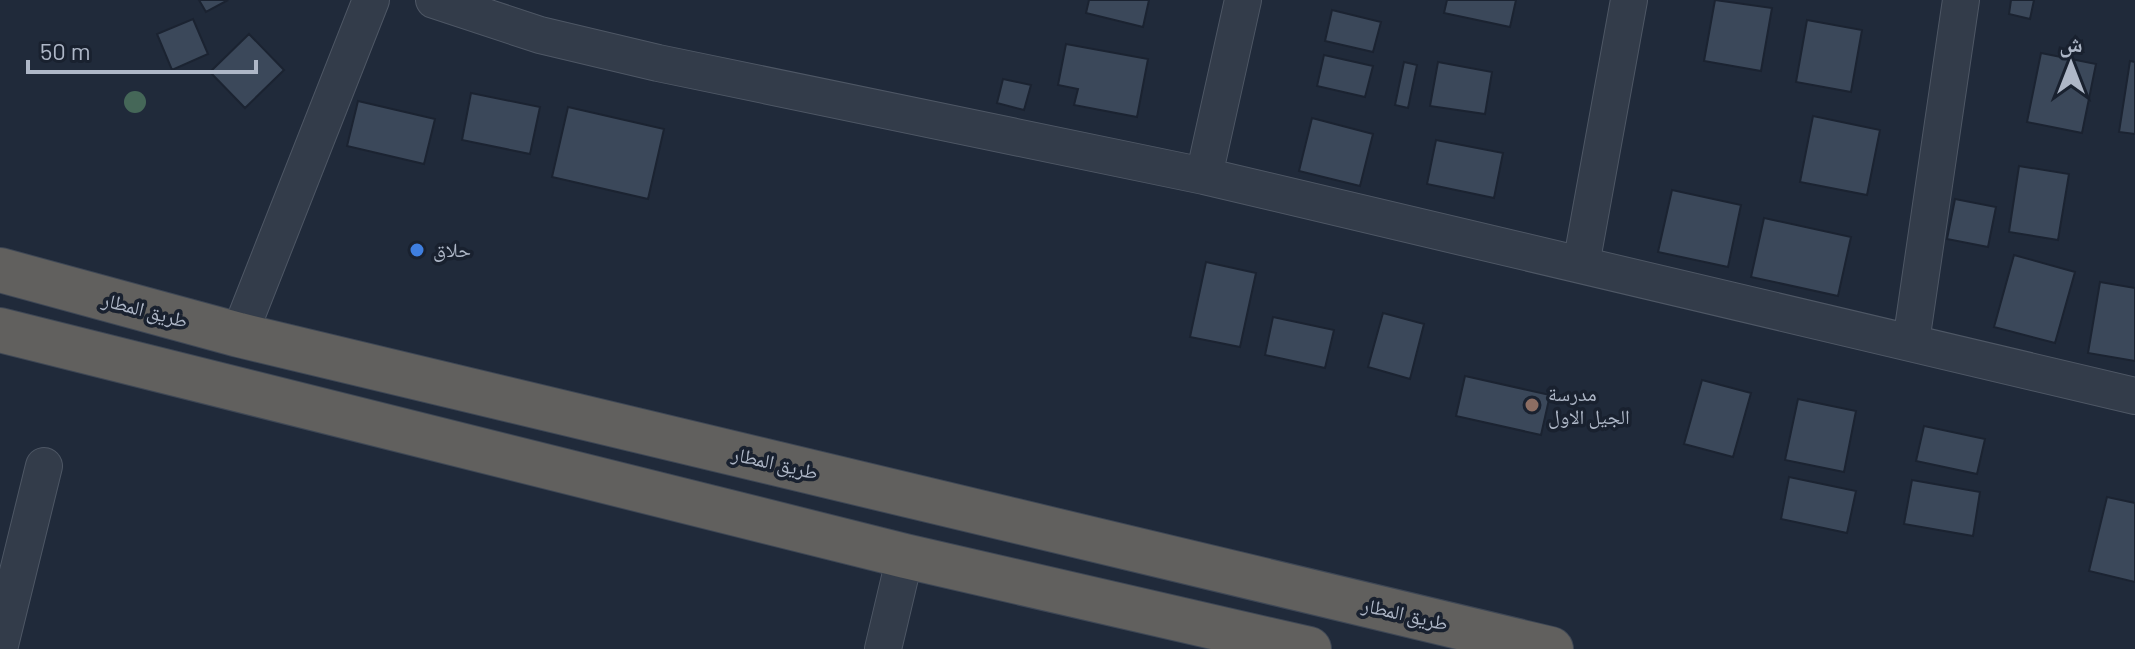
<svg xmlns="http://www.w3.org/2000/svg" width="2135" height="649" viewBox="0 0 2135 649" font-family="Barlow,'Noto Naskh Arabic',sans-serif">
<rect width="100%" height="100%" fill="#202a3a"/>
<path fill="#3b485a" stroke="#1b2331" stroke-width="2" d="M 199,0 L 228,0 L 206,12 Z
M 1089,0 L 1149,0 L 1143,27 L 1086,13 Z
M 1447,0 L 1516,0 L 1510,27 L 1444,13 Z
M 1715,0 L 1772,8 L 1761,71 L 1704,61 Z
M 2011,0 L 2034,0 L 2030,19 L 2009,14 Z
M 1332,10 L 1381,22 L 1373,52 L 1325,41 Z
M 193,19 L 208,54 L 172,70 L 157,34 Z
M 1807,20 L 1862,30 L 1851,92 L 1796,82 Z
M 249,34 L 284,70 L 245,108 L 210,72 Z
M 1066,44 L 1148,59 L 1137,117 L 1074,105 L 1078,89 L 1058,85 Z
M 2041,53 L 2096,64 L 2082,133 L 2027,122 Z
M 1324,55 L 1373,66 L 1365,97 L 1317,86 Z
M 2130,61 L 2135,62 L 2135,134 L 2119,132 Z
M 1404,62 L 1417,65 L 1408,108 L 1395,105 Z
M 1438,62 L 1492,72 L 1485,114 L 1430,106 Z
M 1003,79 L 1031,85 L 1024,110 L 997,103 Z
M 471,93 L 540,107 L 530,154 L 462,140 Z
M 358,101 L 435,119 L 424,164 L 347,146 Z
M 568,107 L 664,129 L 648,199 L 552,177 Z
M 1813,116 L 1880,130 L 1867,195 L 1800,182 Z
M 1312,118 L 1373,134 L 1360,186 L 1299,171 Z
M 1436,140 L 1503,153 L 1494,198 L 1427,184 Z
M 2019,166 L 2069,174 L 2058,240 L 2009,232 Z
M 1672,190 L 1741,205 L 1728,267 L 1658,252 Z
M 1955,199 L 1996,207 L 1988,247 L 1947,239 Z
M 1764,218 L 1851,237 L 1838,296 L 1751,277 Z
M 2014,255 L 2075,272 L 2055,343 L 1994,327 Z
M 1206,262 L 1256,273 L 1240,347 L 1190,337 Z
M 2100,282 L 2135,288 L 2135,361 L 2088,353 Z
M 1383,313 L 1424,324 L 1410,379 L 1368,367 Z
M 1273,317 L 1334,330 L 1325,368 L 1265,355 Z
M 1465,376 L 1550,395 L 1541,435 L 1456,416 Z
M 1702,380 L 1751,393 L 1733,457 L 1684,444 Z
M 1798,399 L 1856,411 L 1844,472 L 1785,460 Z
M 1924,426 L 1985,439 L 1977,474 L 1916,461 Z
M 1789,477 L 1856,491 L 1847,533 L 1781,519 Z
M 1912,480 L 1980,492 L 1973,536 L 1904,524 Z
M 2107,497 L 2135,503 L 2135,582 L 2089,571 Z"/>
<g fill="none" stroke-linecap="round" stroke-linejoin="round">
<g stroke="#4e5765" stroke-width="38">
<path id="minor" d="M 434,0 L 540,35 L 658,63 L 1204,176 L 2135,396
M 1204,176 L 1243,0
M 1581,265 L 1629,0
M 239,335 L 371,0
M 1911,342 L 1961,0
M 0,645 L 44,466
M 883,649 L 905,556"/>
</g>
<g stroke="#3e4755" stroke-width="46">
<path id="trunk" d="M 0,270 L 239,335 L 1551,649
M 0,330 L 905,556 L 1309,649"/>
</g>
<use href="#minor" stroke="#333c4a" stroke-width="36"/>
<use href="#trunk" stroke="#61605e" stroke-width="44"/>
</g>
<circle fill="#456758" cx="135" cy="102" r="11"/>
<circle fill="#3f7fe0" stroke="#19212f" stroke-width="3" cx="417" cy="250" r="8"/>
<circle fill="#8d6e63" stroke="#19212f" stroke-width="3" cx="1532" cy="405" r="8"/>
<g text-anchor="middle" stroke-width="7" stroke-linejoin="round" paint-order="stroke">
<g font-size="20" fill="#aeb7c7" stroke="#19212f" text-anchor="start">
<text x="433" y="257">حلاق</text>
<text x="1548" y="401">مدرسة<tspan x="1548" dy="23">الجيل الاول</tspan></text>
</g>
<g font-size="20" fill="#aeb7c7" stroke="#19212f">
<text transform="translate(145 310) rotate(15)" y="7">طريق المطار</text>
<text transform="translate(775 463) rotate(13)" y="7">طريق المطار</text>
<text transform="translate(1405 614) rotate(13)" y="7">طريق المطار</text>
</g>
</g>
<g transform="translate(2071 64)" stroke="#19212f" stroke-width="6" paint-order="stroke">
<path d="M0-6L14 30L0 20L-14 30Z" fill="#aeb7c7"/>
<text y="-12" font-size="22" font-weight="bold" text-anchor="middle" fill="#aeb7c7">ش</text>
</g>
<path d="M28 60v12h228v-12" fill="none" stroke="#aeb7c7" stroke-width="4"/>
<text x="40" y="60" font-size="24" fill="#aeb7c7" stroke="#19212f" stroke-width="6" paint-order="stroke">50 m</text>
</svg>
